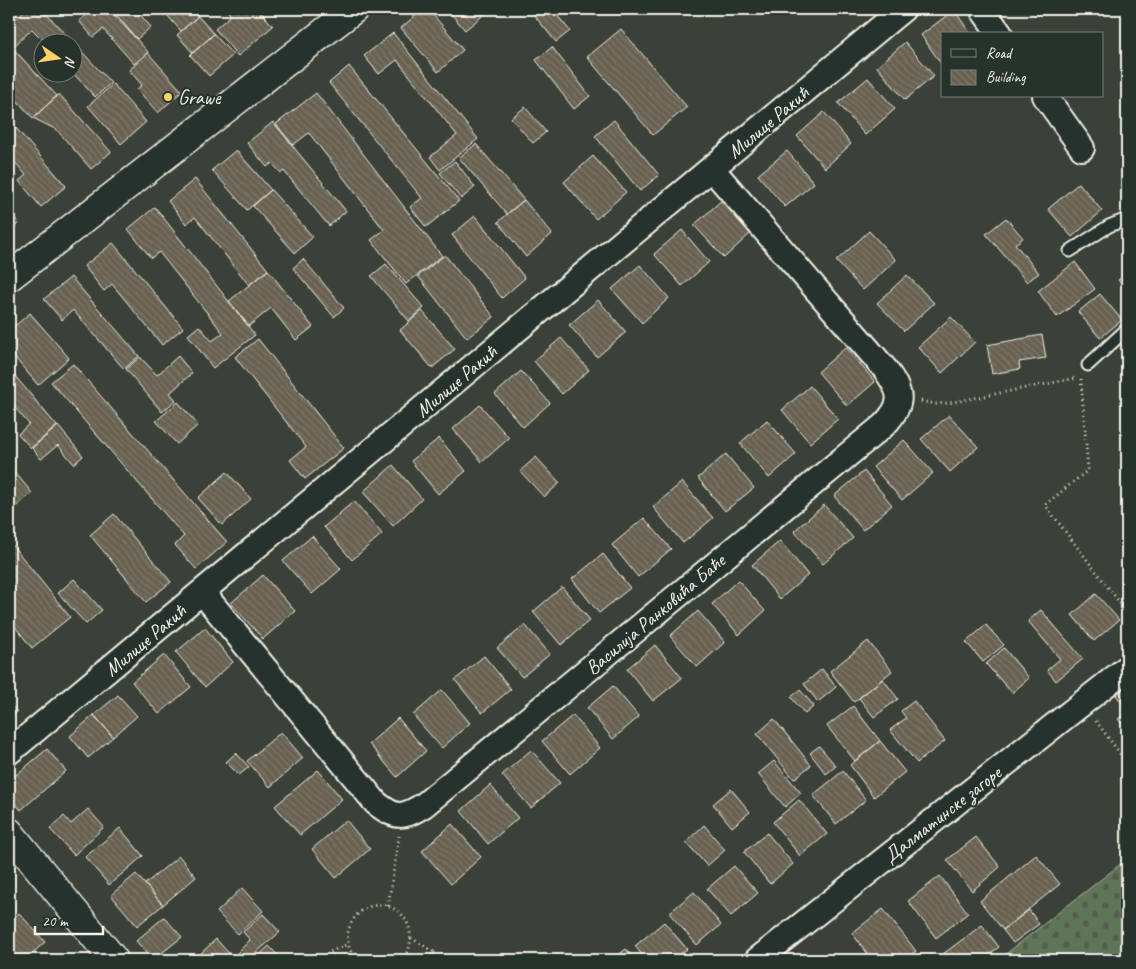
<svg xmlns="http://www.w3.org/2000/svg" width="1136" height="969" viewBox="0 0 1136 969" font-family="Caveat,sans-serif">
<defs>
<pattern id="cemetery-stones" width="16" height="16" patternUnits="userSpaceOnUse" patternTransform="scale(1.25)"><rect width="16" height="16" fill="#5e7458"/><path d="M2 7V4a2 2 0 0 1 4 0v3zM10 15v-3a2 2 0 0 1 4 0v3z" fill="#525c4e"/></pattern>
<pattern id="building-back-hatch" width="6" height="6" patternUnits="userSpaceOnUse" patternTransform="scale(1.25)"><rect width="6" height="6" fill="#686151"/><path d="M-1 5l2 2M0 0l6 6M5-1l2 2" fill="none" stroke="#7e786a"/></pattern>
</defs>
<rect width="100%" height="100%" fill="#3a4138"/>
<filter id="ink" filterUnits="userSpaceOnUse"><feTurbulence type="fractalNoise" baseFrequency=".02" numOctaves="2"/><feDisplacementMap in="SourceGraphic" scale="10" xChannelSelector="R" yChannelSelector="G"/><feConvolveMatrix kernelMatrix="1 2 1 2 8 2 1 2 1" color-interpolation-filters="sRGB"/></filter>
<g filter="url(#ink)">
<path fill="url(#cemetery-stones)" stroke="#a9b2a0" d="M 1127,859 L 1127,960 L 998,960 Z"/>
<path fill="url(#building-back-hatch)" stroke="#f4f1e8" d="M 26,9 L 42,9 L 111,83 L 95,97 L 72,72 L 72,42 L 45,42 L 32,29 L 12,48 L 9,44 L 9,25 Z
M 93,9 L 109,9 L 148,52 L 134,64 L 103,29 L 93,37 L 79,21 Z
M 115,9 L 135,9 L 151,27 L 137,39 L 113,11 Z
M 173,9 L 191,9 L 198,16 L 181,31 L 167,15 Z
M 225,9 L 258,9 L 273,26 L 238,56 L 215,29 L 231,15 Z
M 423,9 L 428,9 L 463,50 L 438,72 L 401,28 Z
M 447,9 L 491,9 L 465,30 Z
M 529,9 L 552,9 L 570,31 L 556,42 Z
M 954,10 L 971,34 L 942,34 L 942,65 L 921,35 Z
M 198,16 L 214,34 L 193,53 L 177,35 Z
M 621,29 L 687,107 L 653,135 L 587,57 Z
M 393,33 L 478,139 L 440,170 L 430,157 L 457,135 L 397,60 L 379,74 L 364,56 Z
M 214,34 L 233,55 L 209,76 L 190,55 Z
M 905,42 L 934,76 L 905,100 L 877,67 Z
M 9,44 L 57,96 L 33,118 L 9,92 Z
M 552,47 L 590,96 L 574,109 L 536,60 Z
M 148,53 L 182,91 L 158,113 L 137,89 L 142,85 L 129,70 Z
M 349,66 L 459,201 L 426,227 L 410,207 L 422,198 L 329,83 Z
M 868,78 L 895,109 L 865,135 L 838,103 Z
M 113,84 L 146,122 L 121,144 L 88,106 Z
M 316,93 L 442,256 L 406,284 L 371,240 L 384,230 L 309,133 L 293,145 L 276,124 Z
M 59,94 L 111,152 L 91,169 L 57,130 L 33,118 Z
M 525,107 L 546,132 L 533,143 L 511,118 Z
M 824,112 L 851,144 L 825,168 L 797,136 Z
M 9,120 L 66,186 L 41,207 L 19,181 L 26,175 L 9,155 Z
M 614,120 L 659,175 L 640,191 L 595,136 Z
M 273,122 L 346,211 L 329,226 L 284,171 L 281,173 L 272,163 L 267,167 L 247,143 Z
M 476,144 L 524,200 L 507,214 L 459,158 Z
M 236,150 L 271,190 L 247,210 L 212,170 Z
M 787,151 L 814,183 L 785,207 L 758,175 Z
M 593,156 L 626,192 L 596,219 L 564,182 Z
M 455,161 L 475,187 L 461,199 L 440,173 Z
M 195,179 L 268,270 L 249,285 L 195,217 L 186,224 L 168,201 Z
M 1079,183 L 1102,211 L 1072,237 L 1048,209 Z
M 271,190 L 313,237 L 295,253 L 253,206 Z
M 723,199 L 752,232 L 724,258 L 694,225 Z
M 524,200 L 552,234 L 526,257 L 498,222 Z
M 155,207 L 255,335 L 213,368 L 188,335 L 199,326 L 212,341 L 223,333 L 159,252 L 151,258 L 128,229 Z
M 9,211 L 19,223 L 9,232 Z
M 475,216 L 525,278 L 502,298 L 452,235 Z
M 1006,218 L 1023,238 L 1015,244 L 1039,273 L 1027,282 L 986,234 Z
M 682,230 L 709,262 L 682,286 L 654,254 Z
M 869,231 L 896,260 L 863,290 L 836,261 Z
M 113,243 L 183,328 L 162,345 L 112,284 L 104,291 L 84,266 Z
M 445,255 L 494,317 L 467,338 L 418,276 Z
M 303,259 L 344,308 L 334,317 L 293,268 Z
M 1075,262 L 1095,289 L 1057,317 L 1038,291 Z
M 386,264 L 424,308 L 409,321 L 371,276 Z
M 640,265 L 669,298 L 642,323 L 612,289 Z
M 268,270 L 313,327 L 296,340 L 271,308 L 249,326 L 229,301 Z
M 1127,273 L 1127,291 L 1118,280 Z
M 907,275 L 934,303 L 904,331 L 877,303 Z
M 71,277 L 139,356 L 124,369 L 73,310 L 62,320 L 44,299 Z
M 1100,294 L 1122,320 L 1100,338 L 1078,312 Z
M 598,300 L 626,332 L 597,357 L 569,325 Z
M 422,311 L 455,349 L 432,368 L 400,330 Z
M 30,313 L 69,358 L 38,385 L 9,351 L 9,331 Z
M 951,317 L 975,342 L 942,373 L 918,347 Z
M 1042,335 L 1046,358 L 1019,362 L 1020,369 L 992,374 L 987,345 Z
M 561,338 L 589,370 L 562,394 L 534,361 Z
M 258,339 L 344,448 L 305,479 L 290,460 L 306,447 L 235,357 Z
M 846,347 L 875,382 L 847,406 L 818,372 Z
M 178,356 L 192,373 L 170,393 L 176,400 L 162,412 L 126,369 L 140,357 L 157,375 Z
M 73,364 L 227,542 L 196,569 L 175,545 L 184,536 L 51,382 Z
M 9,369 L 57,426 L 31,448 L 18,434 L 29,424 L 9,401 Z
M 521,371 L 550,403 L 523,427 L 495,394 Z
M 810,386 L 838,419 L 810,443 L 782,410 Z
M 178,402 L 198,425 L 177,444 L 156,421 Z
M 480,405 L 509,438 L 482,462 L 453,429 Z
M 949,415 L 978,447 L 950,472 L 921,439 Z
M 767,420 L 796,454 L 769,478 L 740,443 Z
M 58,426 L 83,456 L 74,464 L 58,445 L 41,459 L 32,448 Z
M 439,438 L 466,471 L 438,494 L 411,461 Z
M 904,440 L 933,473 L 902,500 L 873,467 Z
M 726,454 L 754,488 L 725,511 L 698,478 Z
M 536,457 L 560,483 L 544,497 L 520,471 Z
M 9,465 L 32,493 L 9,513 Z
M 393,465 L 422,499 L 393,526 L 363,492 Z
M 864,471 L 892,505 L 863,530 L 834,496 Z
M 227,472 L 251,499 L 222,525 L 198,498 Z
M 682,482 L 713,518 L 683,543 L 653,507 Z
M 354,501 L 382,534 L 352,560 L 324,527 Z
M 824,505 L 853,538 L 823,564 L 794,531 Z
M 114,514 L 171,582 L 146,602 L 90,535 Z
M 644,518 L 671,549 L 638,577 L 612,545 Z
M 312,536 L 341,569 L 312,594 L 283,561 Z
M 9,541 L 70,617 L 32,648 L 9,619 Z
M 780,541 L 808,575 L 780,599 L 752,565 Z
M 603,554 L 630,588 L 599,613 L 572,579 Z
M 263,575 L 295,611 L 263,639 L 231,603 Z
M 74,579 L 102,610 L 86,624 L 58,593 Z
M 738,580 L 765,611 L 739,635 L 712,604 Z
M 562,587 L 590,620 L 561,645 L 533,612 Z
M 1096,594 L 1119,620 L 1094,641 L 1072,615 Z
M 1041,610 L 1083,659 L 1056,681 L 1047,670 L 1060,659 L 1028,621 Z
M 698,611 L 725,642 L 697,667 L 670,636 Z
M 525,625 L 550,654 L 522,677 L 497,648 Z
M 986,625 L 1004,645 L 983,662 L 966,642 Z
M 205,628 L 233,662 L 205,687 L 176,652 Z
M 868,641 L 892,671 L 854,702 L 830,671 Z
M 655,645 L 682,678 L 653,701 L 627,669 Z
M 1004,648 L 1029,678 L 1012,693 L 986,664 Z
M 164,655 L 191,687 L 159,714 L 132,682 Z
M 484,656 L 511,689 L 482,713 L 455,680 Z
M 822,669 L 836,687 L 818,702 L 804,684 Z
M 883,679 L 898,699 L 874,717 L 859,698 Z
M 613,686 L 639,717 L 613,739 L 587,708 Z
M 1127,686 L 1127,710 L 1116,695 Z
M 442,690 L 470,723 L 442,748 L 413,715 Z
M 800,690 L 814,706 L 805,714 L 791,697 Z
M 118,695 L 137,716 L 113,737 L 94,715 Z
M 914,701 L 945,741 L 917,763 L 890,730 L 906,718 L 901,711 Z
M 9,703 L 17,712 L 9,719 Z
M 853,706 L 880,741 L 855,761 L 827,726 Z
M 1127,712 L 1127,731 L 1118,719 Z
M 94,715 L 113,737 L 88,758 L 70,736 Z
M 573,715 L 600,748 L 570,774 L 542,741 Z
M 398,718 L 426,751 L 397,777 L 369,744 Z
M 774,719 L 811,765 L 794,779 L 757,734 Z
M 281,732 L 303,758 L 270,787 L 247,761 Z
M 880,741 L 905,772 L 874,797 L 850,765 Z
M 819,746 L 836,766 L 826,774 L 810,753 Z
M 47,749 L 66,771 L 21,810 L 9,797 L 9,781 Z
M 531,750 L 560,783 L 531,808 L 502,775 Z
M 236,753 L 249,767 L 239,775 L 226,762 Z
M 774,761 L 801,793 L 785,807 L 758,774 Z
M 318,770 L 342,799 L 300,835 L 275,806 Z
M 843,771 L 866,800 L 836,824 L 813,795 Z
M 490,785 L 518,818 L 488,844 L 461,811 Z
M 731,789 L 750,812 L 732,827 L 713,804 Z
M 799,800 L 827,834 L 800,856 L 773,822 Z
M 88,809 L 104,827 L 74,855 L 50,829 L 64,816 L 71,824 Z
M 346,820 L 370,849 L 336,878 L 312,849 Z
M 452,824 L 481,857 L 451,884 L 422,851 Z
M 704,825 L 725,850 L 707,866 L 686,842 Z
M 120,828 L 143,856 L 109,885 L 85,857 Z
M 767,833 L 793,864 L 770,884 L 744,852 Z
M 976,837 L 1000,867 L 972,891 L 947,860 Z
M 1036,855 L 1060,884 L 1003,930 L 980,901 Z
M 179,856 L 196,877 L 163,905 L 145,884 Z
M 734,866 L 758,893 L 731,916 L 707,889 Z
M 136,874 L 163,905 L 137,926 L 111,895 Z
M 940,876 L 968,913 L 936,938 L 908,901 Z
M 242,888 L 263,911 L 238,934 L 217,912 Z
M 694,892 L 721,925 L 697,945 L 669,913 Z
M 883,909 L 916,951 L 904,960 L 864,960 L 869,956 L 852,933 Z
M 1029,910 L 1039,924 L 1013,943 L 1003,930 Z
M 19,913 L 45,942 L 25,960 L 9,960 L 9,922 Z
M 263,914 L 280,932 L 248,960 L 238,960 L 234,956 L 250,940 L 243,932 Z
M 164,917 L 182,937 L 153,960 L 136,941 Z
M 664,922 L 687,949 L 673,960 L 646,960 L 635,946 Z
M 982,925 L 999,947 L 982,960 L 935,960 Z
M 216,939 L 235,960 L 199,960 L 196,958 Z
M 269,946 L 281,959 L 279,960 L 254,960 Z
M 626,949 L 635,960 L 612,960 Z"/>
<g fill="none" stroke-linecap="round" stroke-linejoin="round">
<g stroke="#f4f1e8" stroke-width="15">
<path id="service" d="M 1070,251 L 1109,226 L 1127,219
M 1088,365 L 1127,329"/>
</g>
<g stroke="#f4f1e8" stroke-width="28">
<path id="minor" d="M 982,9 L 1000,34
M 1045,96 L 1082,148
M 202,592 L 376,803 C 396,819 403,818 424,805 L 884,425 C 905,403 902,393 885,369 L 712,169
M 9,752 L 903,9
M 757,960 L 1127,668"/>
</g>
<g stroke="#f4f1e8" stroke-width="31">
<path id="tertiary" d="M 9,832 L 114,960"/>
</g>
<g stroke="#f4f1e8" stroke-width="31">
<path id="secondary" d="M 9,277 L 354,9"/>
</g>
<path stroke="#f4f1e8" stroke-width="3" stroke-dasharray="1 4" stroke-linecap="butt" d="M 1081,379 L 1088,470 L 1045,505 L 1127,612
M 921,401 L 935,404 L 949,403 L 1077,378
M 1096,721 L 1127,763
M 388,906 L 399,836
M 411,938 L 434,952 L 430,960
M 434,952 L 441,960
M 335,960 L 330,952 L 348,944
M 357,960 C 328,929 372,885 402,915 C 406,920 409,925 410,932 C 412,942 409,953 401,960"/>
<use href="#service" stroke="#26332d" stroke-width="11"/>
<use href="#minor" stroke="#26332d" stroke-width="24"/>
<use href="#tertiary" stroke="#26332d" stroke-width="28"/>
<use href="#secondary" stroke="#26332d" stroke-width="28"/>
</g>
</g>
<circle fill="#ffd166" stroke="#26332d" stroke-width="2" cx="168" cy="97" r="5"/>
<g text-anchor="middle" stroke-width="4" stroke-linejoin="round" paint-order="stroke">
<g font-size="20" fill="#f4f1e8" stroke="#26332d" text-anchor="start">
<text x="178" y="104">Grawe</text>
</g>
<g font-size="20" fill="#f4f1e8" stroke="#26332d">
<text transform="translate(768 122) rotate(-40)" y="7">Милице Ракић</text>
<text transform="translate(456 381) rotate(-40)" y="7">Милице Ракић</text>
<text transform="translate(655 614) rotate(-40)" y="7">Василија Ранковића Баће</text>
<text transform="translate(145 640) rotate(-40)" y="7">Милице Ракић</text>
<text transform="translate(942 814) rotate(-38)" y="7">Далматинске загоре</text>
</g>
</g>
<rect width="1136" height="969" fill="none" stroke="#26332d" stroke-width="30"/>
<rect x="15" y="15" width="1106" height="939" fill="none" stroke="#f4f1e8" stroke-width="2" filter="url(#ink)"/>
<rect x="941" y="32" width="162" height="65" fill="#26332d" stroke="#787f78"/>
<rect x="951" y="49" width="25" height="8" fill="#26332d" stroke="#787f78"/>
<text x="986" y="58" font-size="15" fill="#f4f1e8">Road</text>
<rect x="951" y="70" width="25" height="15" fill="url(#building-back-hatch)" stroke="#787f78"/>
<text x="986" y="82" font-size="15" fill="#f4f1e8">Building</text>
<g transform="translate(58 58) rotate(103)"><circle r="24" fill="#26332d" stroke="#787f78"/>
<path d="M0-4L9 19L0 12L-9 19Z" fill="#ffd166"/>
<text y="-8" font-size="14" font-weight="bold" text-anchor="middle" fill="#f4f1e8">N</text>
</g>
<path d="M35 926v8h68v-8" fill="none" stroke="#f4f1e8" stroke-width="2.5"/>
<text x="42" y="926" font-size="15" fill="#f4f1e8" stroke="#26332d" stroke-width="4" paint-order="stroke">20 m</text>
</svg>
